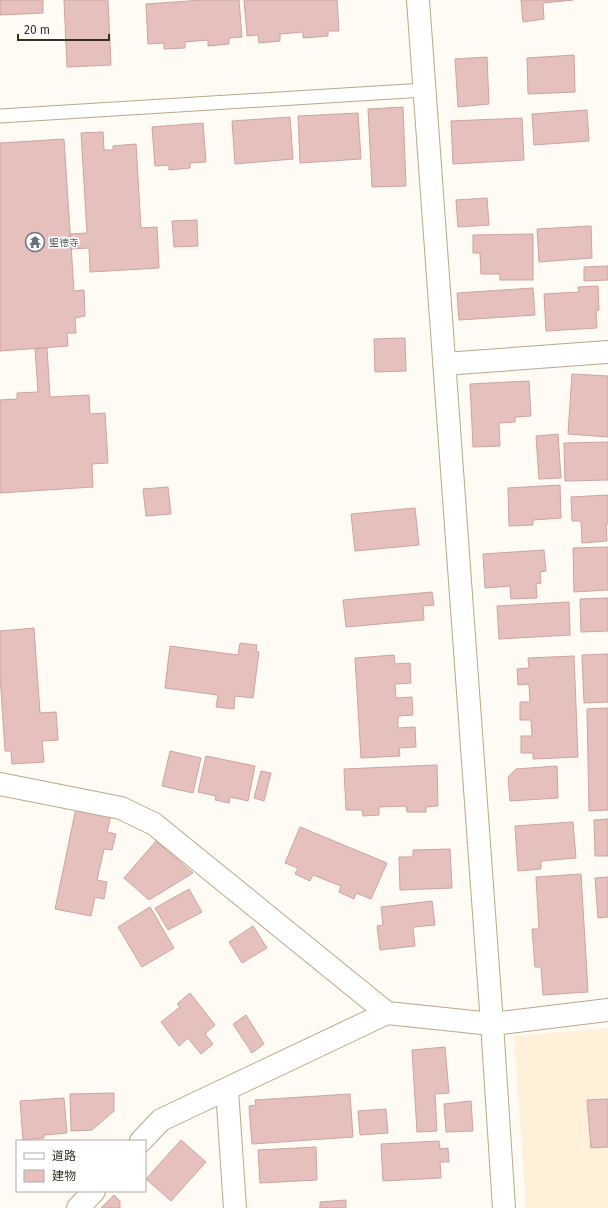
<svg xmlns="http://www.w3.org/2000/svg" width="608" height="1208" viewBox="0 0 608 1208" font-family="'Fira Sans','Noto Sans JP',sans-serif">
<rect width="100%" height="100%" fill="#fefaf4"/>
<path fill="#fef0d9" d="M 608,1028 L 608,1208 L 526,1208 L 514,1036 Z"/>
<path fill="#e6c0bd" stroke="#cca4a1" d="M 0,0 L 43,0 L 43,13 L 0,15 Z
M 64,0 L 108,0 L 111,65 L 67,67 Z
M 203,0 L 239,0 L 242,37 L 229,38 L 229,44 L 208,46 L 208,40 L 185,42 L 185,48 L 164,49 L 164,43 L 148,44 L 146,4 Z
M 244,0 L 337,0 L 339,31 L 328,31 L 328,36 L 303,38 L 303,32 L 280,34 L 280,41 L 259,43 L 258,35 L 247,36 Z
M 521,0 L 573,0 L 543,3 L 544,19 L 523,22 Z
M 574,55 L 575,92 L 528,94 L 527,58 Z
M 487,57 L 489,104 L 458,107 L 455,59 Z
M 403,107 L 406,186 L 372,187 L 368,109 Z
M 587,110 L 589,141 L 534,145 L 532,114 Z
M 358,113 L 361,159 L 300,163 L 298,116 Z
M 290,117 L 293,159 L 235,164 L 232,121 Z
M 522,118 L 524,160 L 453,164 L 451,121 Z
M 203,123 L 206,162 L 190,163 L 190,168 L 169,170 L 169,165 L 155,166 L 152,127 Z
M 103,132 L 104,150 L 113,150 L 113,146 L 136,144 L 141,228 L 157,227 L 159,268 L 90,272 L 89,248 L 71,249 L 70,234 L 87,233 L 81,133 Z
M 64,139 L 74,291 L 84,290 L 85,316 L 75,318 L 76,333 L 67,333 L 68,346 L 0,351 L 0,143 Z
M 487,198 L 489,225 L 458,227 L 456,200 Z
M 197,220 L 198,246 L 174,247 L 172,221 Z
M 591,226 L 592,258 L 539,262 L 537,229 Z
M 533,234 L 533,280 L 500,280 L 500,274 L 481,274 L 480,253 L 473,253 L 473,235 Z
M 608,266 L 608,280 L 584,281 L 584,267 Z
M 598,286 L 599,310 L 596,311 L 597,328 L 546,331 L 544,294 L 579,292 L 578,287 Z
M 533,288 L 535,315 L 459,320 L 457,293 Z
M 405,338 L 406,371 L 375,372 L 374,339 Z
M 47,348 L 50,397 L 89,395 L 90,414 L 105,413 L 108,463 L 92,464 L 93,487 L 0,493 L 0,400 L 17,399 L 17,393 L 38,392 L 35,349 Z
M 572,374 L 608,376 L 608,437 L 568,434 Z
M 529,381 L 531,416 L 515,417 L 515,422 L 499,423 L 500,446 L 473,447 L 470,384 Z
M 558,434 L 561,478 L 539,479 L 536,436 Z
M 608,442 L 608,480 L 565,481 L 564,443 Z
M 560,485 L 561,518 L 533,520 L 533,525 L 509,526 L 508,488 Z
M 168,487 L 171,514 L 146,516 L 143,489 Z
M 608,495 L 608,524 L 606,524 L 607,541 L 582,543 L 581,521 L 572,521 L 571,497 Z
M 415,508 L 419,545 L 355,551 L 351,514 Z
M 608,547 L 608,590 L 574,592 L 573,548 Z
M 544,550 L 546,571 L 540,572 L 541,583 L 536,584 L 537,598 L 511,599 L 510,586 L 485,588 L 483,554 Z
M 432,592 L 434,605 L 423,606 L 424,620 L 346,627 L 343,600 Z
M 608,598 L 608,631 L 581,632 L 580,599 Z
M 569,602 L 570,635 L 499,639 L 497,606 Z
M 34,628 L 40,713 L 56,712 L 58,740 L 42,741 L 44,762 L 12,764 L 11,751 L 5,751 L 0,675 L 0,631 Z
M 240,643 L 257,645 L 256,651 L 259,652 L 253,698 L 235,696 L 234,709 L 216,707 L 218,695 L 165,688 L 170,646 L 238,655 Z
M 608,654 L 608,702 L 584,703 L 582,655 Z
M 394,655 L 395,664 L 410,663 L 411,683 L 395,684 L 396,698 L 412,697 L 413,715 L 398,716 L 398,728 L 415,727 L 416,747 L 399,748 L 400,756 L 361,758 L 355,658 Z
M 574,656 L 578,757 L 533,759 L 533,753 L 521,753 L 521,736 L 532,736 L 531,720 L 520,720 L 520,702 L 530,702 L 529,684 L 518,685 L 517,669 L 529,668 L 528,658 Z
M 608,708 L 608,810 L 589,811 L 587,709 Z
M 170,751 L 201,758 L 193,793 L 162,786 Z
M 206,756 L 255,766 L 248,801 L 230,797 L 229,803 L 215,800 L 216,796 L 198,792 Z
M 437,765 L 438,806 L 426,807 L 426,812 L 407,812 L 406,806 L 379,807 L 379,815 L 363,816 L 362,810 L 346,810 L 344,769 Z
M 557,766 L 558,798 L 510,801 L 508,777 L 516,769 Z
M 261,771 L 271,773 L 264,801 L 254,798 Z
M 76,808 L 111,816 L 107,832 L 116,834 L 112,850 L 104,849 L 97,880 L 107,882 L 104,899 L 95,897 L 91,916 L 55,909 Z
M 608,819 L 608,856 L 595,856 L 594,820 Z
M 573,822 L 576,858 L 541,861 L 541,869 L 518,871 L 515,826 Z
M 300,827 L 387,863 L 371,899 L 356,893 L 354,899 L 339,892 L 341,886 L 313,875 L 310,881 L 295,874 L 298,868 L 285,863 Z
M 156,841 L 193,873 L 149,900 L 124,878 Z
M 450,849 L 452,888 L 400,890 L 399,857 L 413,857 L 413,850 Z
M 581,874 L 588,992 L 543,995 L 541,967 L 535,967 L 532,929 L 539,929 L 536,877 Z
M 608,877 L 608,917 L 598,918 L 595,878 Z
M 189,889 L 202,912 L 168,930 L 155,908 Z
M 432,901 L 435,925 L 413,927 L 415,946 L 380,950 L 377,926 L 383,925 L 381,907 Z
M 150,907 L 174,948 L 142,967 L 118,927 Z
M 253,926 L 267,948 L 242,963 L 229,942 Z
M 190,993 L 215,1025 L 205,1034 L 213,1044 L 201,1054 L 188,1038 L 179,1046 L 161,1022 L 180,1007 L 177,1004 Z
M 246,1015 L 264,1044 L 252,1053 L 233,1024 Z
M 445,1047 L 449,1093 L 435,1094 L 437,1131 L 417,1132 L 412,1050 Z
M 114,1093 L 114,1111 L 92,1130 L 71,1131 L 70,1094 Z
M 350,1094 L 353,1137 L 252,1144 L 249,1106 L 256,1105 L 255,1100 Z
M 64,1098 L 67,1133 L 44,1135 L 44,1138 L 23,1140 L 20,1101 Z
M 608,1099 L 608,1147 L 591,1148 L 587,1100 Z
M 471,1101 L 473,1131 L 446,1132 L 444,1104 Z
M 386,1109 L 388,1133 L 360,1135 L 358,1111 Z
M 181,1140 L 206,1162 L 171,1201 L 146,1179 Z
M 439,1141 L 440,1149 L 448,1148 L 449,1162 L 440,1162 L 441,1178 L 383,1181 L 381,1144 Z
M 316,1147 L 317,1180 L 260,1183 L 258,1150 Z
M 114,1195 L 120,1201 L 120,1208 L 101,1208 Z
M 346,1200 L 346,1208 L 319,1208 L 320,1208 L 320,1202 Z"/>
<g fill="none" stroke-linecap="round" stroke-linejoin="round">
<g stroke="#b9a889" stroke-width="15">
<path id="lane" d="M 0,116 L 425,90"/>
</g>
<g stroke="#b9a889" stroke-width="24">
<path id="street" d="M 418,0 L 492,1024 L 504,1208
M 444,364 L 608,352
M 0,784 L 121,808 L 154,824 L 387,1013
M 227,1090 L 235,1208
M 141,1141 L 161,1120 L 387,1013 L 492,1024 L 608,1010
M 78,1208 L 94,1191"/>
</g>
<use href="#lane" stroke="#fff" stroke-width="13"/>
<use href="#street" stroke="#fff" stroke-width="22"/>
</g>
<defs>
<g id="temple-ring" transform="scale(1)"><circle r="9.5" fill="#fff" stroke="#6b7280" stroke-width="1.5"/><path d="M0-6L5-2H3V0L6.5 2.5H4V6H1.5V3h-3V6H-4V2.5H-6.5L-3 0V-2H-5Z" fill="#6b7280"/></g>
</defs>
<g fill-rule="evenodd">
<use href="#temple-ring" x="35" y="242"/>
</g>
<g text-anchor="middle" stroke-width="3" stroke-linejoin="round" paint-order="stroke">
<g font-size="10" fill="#5b616d" stroke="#fff" text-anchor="start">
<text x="49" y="246">聖徳寺</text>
</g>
</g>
<rect x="16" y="1140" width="130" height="52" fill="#ffffff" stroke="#afaca7"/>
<rect x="24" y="1153" width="20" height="6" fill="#ffffff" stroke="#afaca7"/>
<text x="52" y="1160" font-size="12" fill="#362f23">道路</text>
<rect x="24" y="1170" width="20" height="12" fill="#e6c0bd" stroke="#afaca7"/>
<text x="52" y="1180" font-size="12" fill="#362f23">建物</text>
<path d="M18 34v6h91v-6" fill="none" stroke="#362f23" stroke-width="2"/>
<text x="24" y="34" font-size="12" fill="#362f23" stroke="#ffffff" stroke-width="3" paint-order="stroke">20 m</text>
</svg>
